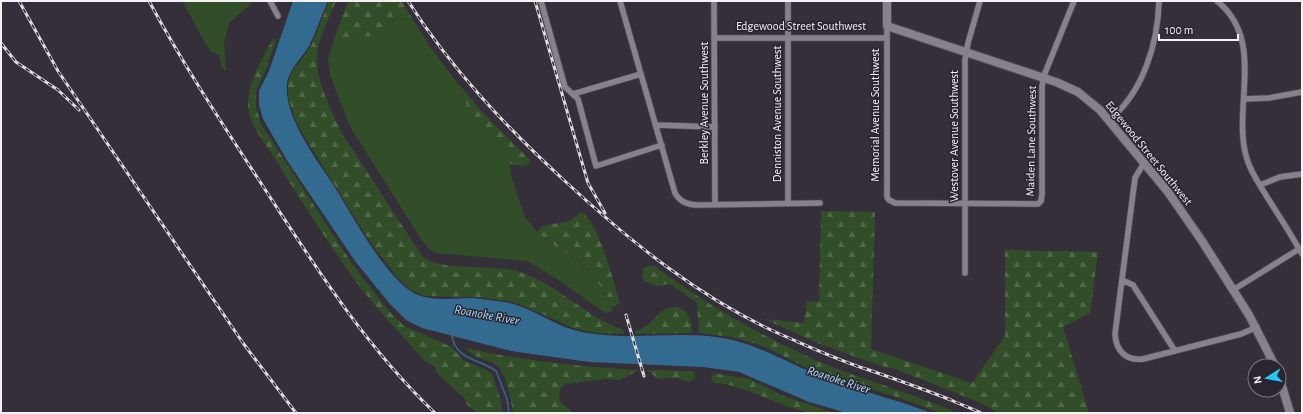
<svg xmlns="http://www.w3.org/2000/svg" width="1303" height="414" viewBox="0 0 1303 414" font-family="'Alegreya Sans',sans-serif">
<defs>
<pattern id="forest-firs" width="22" height="20" patternUnits="userSpaceOnUse"><rect width="22" height="20" fill="#314e28"/><path d="M5 1l3.5 6h-7zM16 11l3.5 6h-7z" fill="#4f6848"/></pattern>
</defs>
<rect width="100%" height="100%" fill="#342f38"/>
<path fill="#314e28" d="M 182,1 L 254,1 L 229,23 L 224,43 L 226,71 L 222,68 L 219,55 L 210,51 Z
M 412,18 L 433,51 L 456,81 L 469,110 L 499,144 L 510,164 L 512,179 L 525,217 L 537,232 L 558,248 L 577,260 L 597,281 L 613,307 L 611,312 L 605,313 L 557,279 L 527,261 L 437,253 L 428,248 L 421,239 L 352,130 L 344,112 L 330,75 L 328,59 L 333,42 L 358,39 L 375,34 L 391,21 Z"/>
<path fill="url(#forest-firs)" d="M 329,1 L 336,1 C 330,16 322,31 318,47 C 311,72 332,112 343,135 L 422,256 C 444,273 493,263 520,272 C 558,284 586,317 623,330 L 624,334 L 596,333 L 573,328 L 524,306 L 509,301 L 475,297 L 424,296 L 409,289 L 398,278 L 372,245 L 310,146 L 295,119 L 288,97 L 288,82 L 293,70 L 303,58 L 312,44 Z
M 348,1 L 402,1 L 412,18 L 391,21 L 375,34 L 358,40 L 333,42 Z
M 273,38 L 276,41 L 264,74 L 256,90 L 256,106 L 261,124 L 353,265 L 388,310 L 404,326 L 452,347 L 463,360 L 488,371 L 492,374 L 501,401 L 503,413 L 478,413 L 468,406 L 465,399 L 438,374 L 434,366 L 425,361 C 398,331 369,301 346,268 C 322,233 298,196 275,159 C 266,144 249,125 248,106 C 247,82 263,59 273,38 Z
M 456,81 L 484,114 L 530,160 L 529,164 L 523,166 L 510,164 L 499,144 L 469,110 Z
M 821,211 L 875,212 L 871,349 L 972,383 L 1005,336 L 1005,250 L 1098,252 L 1090,313 L 1063,327 L 1089,413 L 998,413 L 983,404 L 951,391 L 898,370 L 878,365 L 815,342 L 764,319 L 804,323 L 807,301 L 819,302 Z
M 581,212 C 598,219 614,284 620,303 L 613,307 L 597,281 L 578,260 L 558,248 L 537,232 L 542,226 L 570,221 Z
M 648,266 L 654,266 C 709,306 767,340 830,366 C 873,383 917,395 958,413 L 940,413 L 897,397 L 832,378 L 807,368 L 763,346 L 732,337 L 699,333 L 697,303 L 670,284 L 656,286 L 644,281 L 642,275 L 643,269 Z
M 678,307 C 691,313 691,320 692,333 L 635,334 L 635,331 C 655,327 654,307 678,307 Z
M 466,348 C 523,361 580,367 639,370 L 620,380 L 605,379 L 565,384 L 560,389 L 559,396 L 561,403 L 574,413 L 513,413 C 511,401 506,370 495,364 C 484,358 474,359 466,348 Z
M 647,370 L 694,371 L 695,378 L 689,382 L 675,378 L 658,379 Z
M 714,373 L 749,379 L 786,397 L 835,413 C 827,413 818,414 811,413 C 777,407 748,385 714,383 L 711,380 L 712,376 Z"/>
<path fill="#336a90" d="M 293,1 L 328,1 C 321,16 316,32 309,46 C 302,58 289,69 287,83 C 283,116 317,160 334,186 C 353,217 381,269 409,290 C 426,303 453,298 473,298 C 484,299 494,301 504,302 C 529,306 550,323 574,330 C 581,332 588,333 595,334 C 639,340 684,330 728,339 C 764,347 796,367 830,380 C 864,392 898,400 931,413 L 847,413 L 809,402 L 739,372 L 703,367 L 589,362 L 511,351 L 422,328 L 406,320 L 390,304 L 355,261 L 288,162 L 263,119 L 259,105 L 259,91 L 269,71 Z"/>
<g fill="none" stroke-linecap="round" stroke-linejoin="round">
<path stroke="#336a90" stroke-width="1.5" d="M 452,335 C 454,360 483,360 496,371 L 507,399 L 509,413"/>
<g stroke="#504b53" stroke-width="7">
<path id="street" d="M 270,1 L 278,16
M 541,1 L 565,87 L 578,99 L 596,166 L 662,145
M 620,1 L 675,193 C 680,202 687,204 696,205 L 820,203
M 714,1 L 715,205
M 788,1 L 788,204
M 1217,1 C 1267,41 1231,109 1247,159 C 1251,173 1260,185 1267,197 C 1279,216 1291,234 1302,254
M 887,26 L 887,197 L 889,200 L 895,203 L 1038,204 L 1041,201 L 1042,194 L 1042,86 L 1045,73 L 1074,1
M 714,38 L 887,38
M 573,94 L 641,74
M 1244,99 L 1269,98 L 1302,92
M 1109,120 C 1143,93 1158,43 1159,1
M 656,125 L 715,127
M 1144,163 L 1135,178 L 1115,334 C 1116,351 1126,361 1143,359 L 1241,334 L 1257,327
M 1260,185 L 1280,177 L 1302,174
M 965,273 L 965,60 L 968,43 L 980,1
M 1122,280 L 1133,285 L 1175,351
M 1233,290 L 1299,249"/>
</g>
<g stroke="#504b53" stroke-width="10">
<path id="secondary" d="M 887,1 L 887,26 L 1056,82 L 1078,92 L 1100,110 L 1168,192 L 1202,241 L 1249,315 L 1275,366
M 1279,376 L 1290,413"/>
</g>
<use href="#street" stroke="#87818b" stroke-width="5.5"/>
<use href="#secondary" stroke="#87818b" stroke-width="8"/>
<g stroke="#dedae0" stroke-width="3">
<path id="rail" d="M 19,1 L 58,71 L 243,343 L 296,413
M 149,1 C 185,68 227,131 268,194 C 318,271 368,349 435,413
M 408,1 C 452,70 507,128 567,183 C 632,243 701,299 782,335 C 810,347 838,360 866,369 C 895,379 923,389 951,400 C 961,405 972,408 981,413
M 535,1 L 588,183 L 605,213
M 1,43 L 16,62 L 58,90 L 79,110
M 626,315 L 644,376"/>
</g>
<use href="#rail" stroke="#2a252e" stroke-width="1.5" stroke-dasharray="4.5" stroke-linecap="butt"/>
</g>
<g text-anchor="middle" stroke-width="3" stroke-linejoin="round" paint-order="stroke">
<g font-size="12" fill="#f5f1f7" stroke="#2a252e">
<text x="801" y="30">Edgewood Street Southwest</text>
<text transform="translate(704 103) rotate(-90)" y="4">Berkley Avenue Southwest</text>
<text transform="translate(777 114) rotate(-90)" y="4">Denniston Avenue Southwest</text>
<text transform="translate(875 115) rotate(-90)" y="4">Memorial Avenue Southwest</text>
<text transform="translate(954 136) rotate(-90)" y="4">Westover Avenue Southwest</text>
<text transform="translate(1031 141) rotate(-89)" y="4">Maiden Lane Southwest</text>
<text transform="translate(1149 153) rotate(51)" y="4">Edgewood Street Southwest</text>
</g>
<g font-size="13" font-style="italic" fill="#acdafd" stroke="#2a252e">
<text transform="translate(487 314) rotate(10)" y="5">Roanoke River</text>
<text transform="translate(839 379) rotate(18)" y="5">Roanoke River</text>
</g>
</g>
<rect width="1303" height="414" fill="none" stroke="#f5f1f7" stroke-width="4"/>
<g transform="translate(1267 378) rotate(259)"><circle r="19" fill="#2a252e" stroke="#7b777e"/>
<path d="M0-3L7 15L0 10L-7 15Z" fill="#21c9fd"/>
<text y="-6" font-size="11" font-weight="bold" text-anchor="middle" fill="#f5f1f7">N</text>
</g>
<path d="M1159 34v6h79v-6" fill="none" stroke="#f5f1f7" stroke-width="2"/>
<text x="1165" y="34" font-size="12" fill="#f5f1f7" stroke="#2a252e" stroke-width="3" paint-order="stroke">100 m</text>
</svg>
